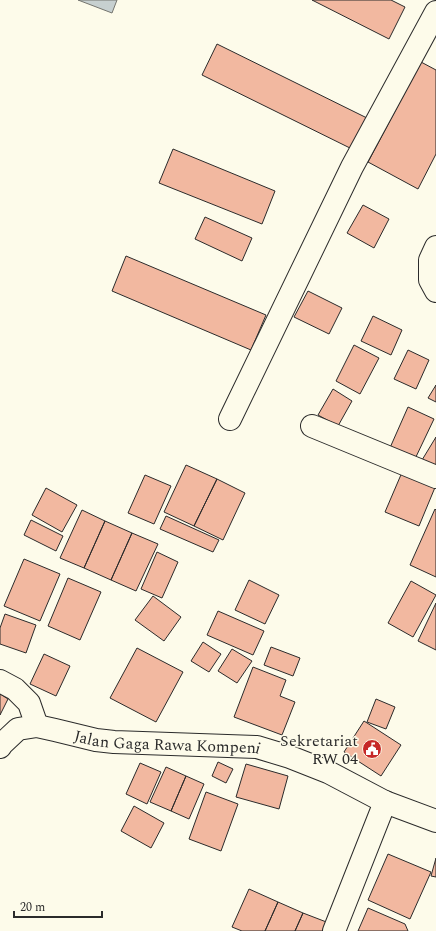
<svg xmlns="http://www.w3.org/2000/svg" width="436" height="931" viewBox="0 0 436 931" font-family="Spectral,serif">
<rect width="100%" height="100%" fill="#fdfbea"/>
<path fill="#c7d0d0" stroke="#74746e" d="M 78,0 L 117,0 L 112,13 Z"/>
<path fill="#f2b8a0" stroke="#2b2b2b" d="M 312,0 L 391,0 L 405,7 L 389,39 Z
M 217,44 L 369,119 L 354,150 L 202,75 Z
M 421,62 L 436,70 L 436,154 L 418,189 L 368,162 Z
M 173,149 L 275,191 L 262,224 L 159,183 Z
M 363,205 L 389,219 L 374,248 L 347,233 Z
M 205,217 L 252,238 L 242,261 L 195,239 Z
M 126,256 L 266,315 L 251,350 L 112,291 Z
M 308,291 L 342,308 L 329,334 L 294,317 Z
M 373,316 L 402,330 L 391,355 L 361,341 Z
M 354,345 L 379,358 L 360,394 L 336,381 Z
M 408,350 L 429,360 L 416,389 L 394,379 Z
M 436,385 L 436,402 L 428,398 Z
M 333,389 L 352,401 L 338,426 L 318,415 Z
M 408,407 L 434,419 L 414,461 L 389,450 Z
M 436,437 L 436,468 L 422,460 Z
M 186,465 L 217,479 L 194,526 L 164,512 Z
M 403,470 L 436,485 L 419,526 L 385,512 Z
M 145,475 L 171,486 L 154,524 L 128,513 Z
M 217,479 L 245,493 L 223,540 L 194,526 Z
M 46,488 L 77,505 L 62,532 L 32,515 Z
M 435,509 L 436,510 L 436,577 L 410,565 Z
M 82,510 L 105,521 L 84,568 L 60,558 Z
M 166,516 L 219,540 L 213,552 L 160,529 Z
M 31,520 L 63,536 L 56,551 L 24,535 Z
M 105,521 L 132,533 L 111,580 L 84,568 Z
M 132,533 L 158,544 L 136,591 L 111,580 Z
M 157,552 L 178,562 L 162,598 L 141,589 Z
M 24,559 L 60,574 L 40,621 L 4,606 Z
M 68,578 L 101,592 L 80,640 L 48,626 Z
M 249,580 L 279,595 L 265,624 L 235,610 Z
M 411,581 L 436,595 L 413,637 L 388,623 Z
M 153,596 L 181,617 L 164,641 L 135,620 Z
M 436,603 L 436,650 L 418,641 Z
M 218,611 L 264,631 L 253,655 L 207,635 Z
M 5,614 L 36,625 L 26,653 L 0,644 L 0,628 Z
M 203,642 L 221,654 L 209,672 L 191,661 Z
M 271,647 L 300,658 L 293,676 L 264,665 Z
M 137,648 L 183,672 L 156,722 L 110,698 Z
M 232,649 L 252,661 L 237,683 L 218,671 Z
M 44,654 L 70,666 L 56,696 L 30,684 Z
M 253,667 L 286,680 L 280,696 L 295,702 L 282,735 L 234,717 Z
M 0,694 L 8,699 L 0,715 Z
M 376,699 L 395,707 L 386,729 L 367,722 Z
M 364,721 L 401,745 L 381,776 L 344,752 Z
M 218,762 L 233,769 L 226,783 L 212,776 Z
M 140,763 L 161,772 L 147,804 L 126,794 Z
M 246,764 L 288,776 L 279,809 L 236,797 Z
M 166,767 L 186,776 L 171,811 L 150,802 Z
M 186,776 L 204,784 L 189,819 L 171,811 Z
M 206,792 L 238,804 L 221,851 L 189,839 Z
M 134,806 L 164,823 L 151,848 L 121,831 Z
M 388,854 L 431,872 L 410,919 L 368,900 Z
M 436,858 L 436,877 L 431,876 Z
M 249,889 L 278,902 L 265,931 L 242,931 L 232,927 Z
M 278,902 L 303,913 L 295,931 L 265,931 Z
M 368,908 L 405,924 L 408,931 L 358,931 Z
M 303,913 L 329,923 L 325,931 L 295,931 Z"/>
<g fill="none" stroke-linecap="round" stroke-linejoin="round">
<g stroke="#2b2b2b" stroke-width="24">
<g id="minor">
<path d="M 436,247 L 430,260 L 430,280 L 436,291"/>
<path d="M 230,419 L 352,167 L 436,12"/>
<path d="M 312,426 L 436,477"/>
<path d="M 0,681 L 15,689 L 29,703 L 37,726"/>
<path id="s1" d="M 0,747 L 2,744 L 18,729 L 37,726 L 55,730 L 96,740 L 114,742 L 257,747 L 290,757 L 328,772 L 385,802 L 436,821"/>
<path d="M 334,931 L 385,802"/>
</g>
</g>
<use href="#minor" stroke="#fdfbea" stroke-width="22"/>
</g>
<defs>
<g id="civic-disc" transform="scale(1)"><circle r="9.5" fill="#c62828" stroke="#fdfbea"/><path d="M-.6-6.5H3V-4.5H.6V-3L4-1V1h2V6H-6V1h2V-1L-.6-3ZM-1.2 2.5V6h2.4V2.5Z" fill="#fff"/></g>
</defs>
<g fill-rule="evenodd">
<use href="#civic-disc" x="372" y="749"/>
</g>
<g text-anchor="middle" stroke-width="3" stroke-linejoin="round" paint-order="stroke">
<g font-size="16" fill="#2b2b2b" stroke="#fdfbea" text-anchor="end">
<text x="358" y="746">Sekretariat<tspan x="358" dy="18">RW 04</tspan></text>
</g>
<g font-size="16" fill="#2b2b2b" stroke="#fdfbea">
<text dy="6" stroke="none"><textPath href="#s1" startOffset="177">Jalan Gaga Rawa Kompeni</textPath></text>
</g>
</g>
<path d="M14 911v6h88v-6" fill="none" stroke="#2b2b2b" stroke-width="2"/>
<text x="20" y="911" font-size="12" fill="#2b2b2b" stroke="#fdfbea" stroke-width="3" paint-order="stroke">20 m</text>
</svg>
